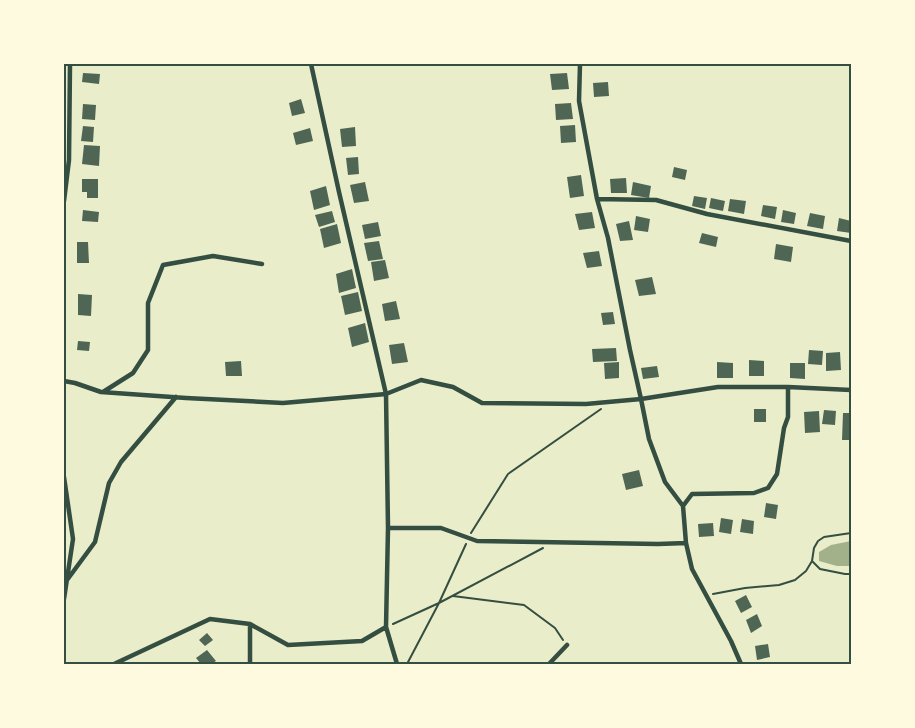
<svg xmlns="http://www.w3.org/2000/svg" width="915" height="728" viewBox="0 0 915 728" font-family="'Roboto Condensed',sans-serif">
<rect width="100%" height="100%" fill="#e9edc9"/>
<path fill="#a3b18a" d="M 851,541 L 851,566 L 837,566 L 819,561 L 819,552 L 831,545 Z"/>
<path fill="#4f6655" d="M 83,73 L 100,74 L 99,84 L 82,82 Z
M 567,73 L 569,89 L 552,90 L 550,74 Z
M 608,82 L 609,96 L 594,97 L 593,83 Z
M 301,99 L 305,113 L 292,116 L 289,103 Z
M 571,103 L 573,119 L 556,120 L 555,104 Z
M 83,104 L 96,105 L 95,120 L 82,119 Z
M 575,125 L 576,142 L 561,143 L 560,126 Z
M 83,126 L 94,127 L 93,142 L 81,141 Z
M 355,127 L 356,146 L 342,147 L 340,129 Z
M 310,128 L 313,141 L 296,145 L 293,133 Z
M 84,145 L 100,146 L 99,166 L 82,164 Z
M 358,157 L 359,174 L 348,175 L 346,158 Z
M 674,167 L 687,170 L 685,180 L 672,177 Z
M 581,175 L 584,196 L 570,198 L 567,177 Z
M 626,178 L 627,193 L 611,193 L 610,179 Z
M 82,179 L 98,179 L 98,198 L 87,198 L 87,192 L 82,192 Z
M 365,182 L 369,201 L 354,203 L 350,185 Z
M 633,182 L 651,186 L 649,198 L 631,195 Z
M 326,186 L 330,205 L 314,210 L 310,191 Z
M 694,196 L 707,198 L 705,209 L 692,206 Z
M 711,198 L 725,201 L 723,211 L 709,208 Z
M 730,199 L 746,201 L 744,214 L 728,211 Z
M 763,205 L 777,207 L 775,219 L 761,216 Z
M 83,210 L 99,212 L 98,222 L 82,221 Z
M 783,210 L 796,213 L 794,224 L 781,222 Z
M 332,211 L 335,222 L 319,227 L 315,215 Z
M 592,212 L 595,228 L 579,230 L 575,214 Z
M 810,213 L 825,216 L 823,229 L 807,226 Z
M 636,216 L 650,219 L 648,232 L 634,230 Z
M 839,218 L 851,221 L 851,233 L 837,231 Z
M 629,221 L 633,240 L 620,241 L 616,224 Z
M 378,222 L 381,236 L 365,239 L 362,225 Z
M 337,224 L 341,243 L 324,248 L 320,229 Z
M 702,233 L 718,237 L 716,247 L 699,243 Z
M 379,241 L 383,259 L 368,261 L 364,243 Z
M 77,242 L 88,242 L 89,263 L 77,263 Z
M 776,244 L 793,247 L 791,262 L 774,259 Z
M 599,251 L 602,266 L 587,268 L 583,253 Z
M 385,260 L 389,278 L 374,281 L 371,262 Z
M 352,269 L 356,288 L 339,293 L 336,274 Z
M 652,277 L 656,294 L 639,296 L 635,280 Z
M 358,292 L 362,311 L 345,315 L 341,296 Z
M 78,294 L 92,295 L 91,316 L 78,315 Z
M 396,301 L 400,319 L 385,321 L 382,304 Z
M 613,312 L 615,324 L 603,325 L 601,313 Z
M 365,323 L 369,342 L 352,347 L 348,328 Z
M 78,341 L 90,342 L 89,351 L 77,350 Z
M 404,343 L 408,362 L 392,364 L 389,345 Z
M 616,348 L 617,361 L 593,362 L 592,349 Z
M 809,350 L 823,351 L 822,365 L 808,364 Z
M 840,352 L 841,370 L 826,371 L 826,353 Z
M 749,360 L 764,361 L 764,376 L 749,376 Z
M 241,361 L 242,376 L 226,376 L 225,362 Z
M 619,362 L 619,378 L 605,379 L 604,363 Z
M 717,362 L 733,363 L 733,378 L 717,378 Z
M 790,363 L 805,363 L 805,379 L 790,378 Z
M 657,366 L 659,377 L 643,379 L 641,368 Z
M 754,409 L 766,409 L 766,422 L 754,422 Z
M 824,410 L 836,411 L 835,425 L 822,424 Z
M 819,411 L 820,432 L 805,433 L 804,412 Z
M 843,413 L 851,413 L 851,440 L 842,440 Z
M 639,470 L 643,486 L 626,490 L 622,474 Z
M 766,503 L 778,505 L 776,519 L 764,517 Z
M 721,518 L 733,520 L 731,534 L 719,532 Z
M 742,519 L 754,521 L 753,534 L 740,532 Z
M 713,523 L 714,536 L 699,537 L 698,524 Z
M 746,595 L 752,607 L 741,613 L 735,601 Z
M 757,614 L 762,626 L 751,633 L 746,620 Z
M 207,633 L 213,640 L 205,646 L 199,640 Z
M 768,644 L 770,657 L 757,660 L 755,646 Z
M 207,650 L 216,661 L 211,664 L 201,664 L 196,658 Z"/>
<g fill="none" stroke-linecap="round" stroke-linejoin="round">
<path stroke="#344e41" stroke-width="2" d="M 471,533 L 508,474 L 601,409
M 812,561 L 820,569 L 845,574 L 851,574
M 713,594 L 745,588 L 779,585 L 795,580 L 806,571 L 812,561 L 814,548 L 818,541 L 824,537 L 851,533
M 453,596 L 524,605 L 555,628 L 563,640
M 393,624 L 439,603 L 466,544
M 407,664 L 439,603 L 543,548"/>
<path stroke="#344e41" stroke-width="4.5" d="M 311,64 L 339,192 L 386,394 L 388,528 L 386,627 L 397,664
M 580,64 L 579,101 L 597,199 L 608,238 L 630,350 L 641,399 L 649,439 L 665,482 L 683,506 L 686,543 L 692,569 L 731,641 L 741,664
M 597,199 L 656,200 L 707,214 L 851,241
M 64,201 L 69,160 L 70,64
M 64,381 L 75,383 L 101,392 L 186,398 L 283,403 L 386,394 L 421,380 L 453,387 L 482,403 L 586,404 L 641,399 L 718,387 L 788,387 L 851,390
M 103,392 L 133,373 L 148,350 L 148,303 L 163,265 L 213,256 L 262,264
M 64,477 L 73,539 L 64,599
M 683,506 L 692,494 L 754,493 L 768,488 L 777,474 L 784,428 L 788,417 L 788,387
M 388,528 L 441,528 L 477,541 L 658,544 L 686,543
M 67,580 L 95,542 L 109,483 L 121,462 L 176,397
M 250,624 L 250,664
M 114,664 L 210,619 L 250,624 L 288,645 L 362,641 L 386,627
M 549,664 L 567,645"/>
</g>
<rect width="915" height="728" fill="none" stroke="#fefae0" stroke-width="130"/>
<rect x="65" y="65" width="785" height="598" fill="none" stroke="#344e41" stroke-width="2"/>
</svg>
